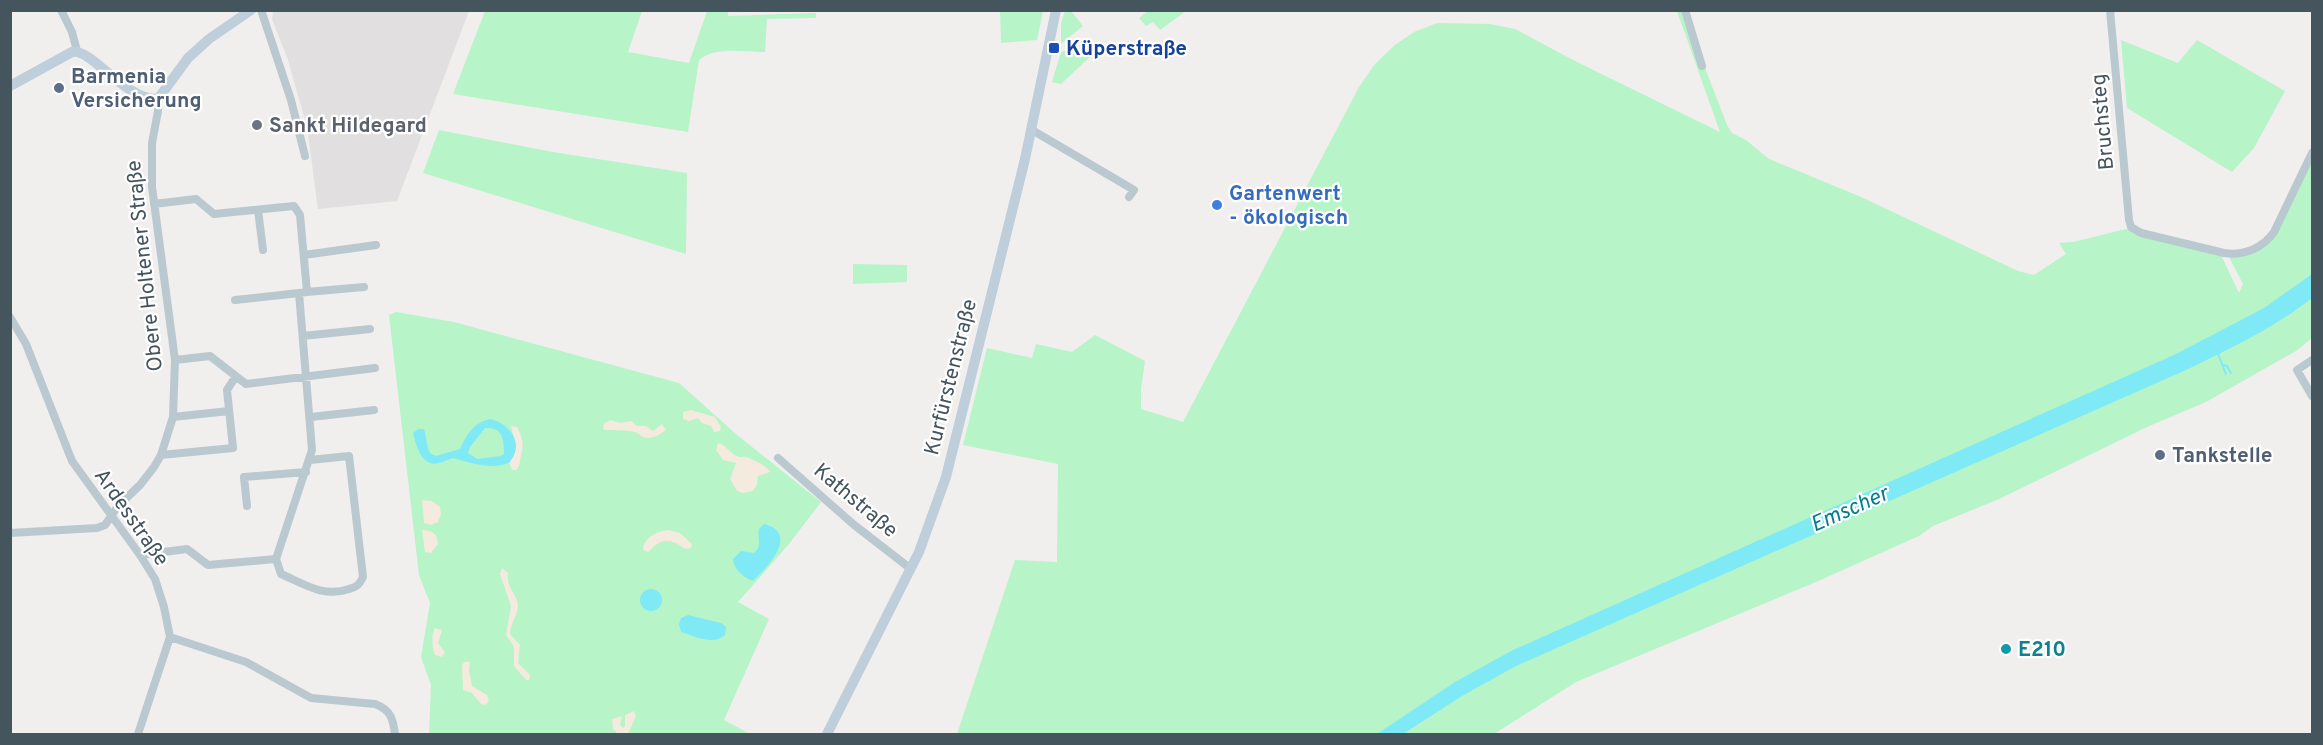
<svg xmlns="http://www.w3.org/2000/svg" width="2323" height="745" viewBox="0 0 2323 745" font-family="Overpass,sans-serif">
<rect width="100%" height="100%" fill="#f1eeee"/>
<path fill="#e2dfe0" d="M 276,11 L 469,11 L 397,201 L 318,209 L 307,127 L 288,60 L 272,19 L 273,12 Z"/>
<path fill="#b7f4c8" d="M 1149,10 L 1186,10 L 1186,11 L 1160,30 L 1153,22 L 1146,26 L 1139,18 Z
M 485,11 L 642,11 L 628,52 L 689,63 L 707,11 L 728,11 L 728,16 L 816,13 L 816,18 L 767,19 L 765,52 C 744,52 715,46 699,60 L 688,132 L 453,94 Z
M 1000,11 L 1043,11 L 1037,40 L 1001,43 Z
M 1065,11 L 1071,11 L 1083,26 L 1061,44 L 1061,24 Z
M 1677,11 L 1683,11 L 1727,125 L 1732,133 L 1746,140 L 1769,159 L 1859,196 L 2018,271 L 2034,275 L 2066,254 L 2059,243 L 2073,242 L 2130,228 L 2221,255 L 2239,293 L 2243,284 L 2229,257 L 2269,242 L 2312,156 L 2312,338 L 2296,351 L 2206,402 L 2147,427 L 1999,499 L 1933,526 L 1919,536 L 1816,582 L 1576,682 L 1494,734 L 957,734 L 1015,560 L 1057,562 L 1058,464 L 963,445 L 987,348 L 1032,358 L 1036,344 L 1072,352 L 1095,335 L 1145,361 L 1141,389 L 1141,409 L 1183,422 L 1359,87 L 1375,64 L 1395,45 L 1414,32 L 1437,23 L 1490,24 L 1515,29 L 1575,61 L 1720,132 Z
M 2121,40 L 2178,63 L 2197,40 L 2285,91 L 2254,148 L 2232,172 L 2127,108 Z
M 1078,47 L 1090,57 L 1061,84 L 1052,82 L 1061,52 Z
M 439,130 L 553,152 L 687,173 L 686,254 L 423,173 Z
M 853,264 L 907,265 L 907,282 L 853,284 Z
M 396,312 L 454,322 L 679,383 L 736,434 L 821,502 L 789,544 L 738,602 L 769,619 L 724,720 L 750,734 L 429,734 L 431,685 L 421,657 L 430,603 L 419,575 L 389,315 Z"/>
<path fill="#f4eadd" d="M 691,410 L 715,417 L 721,427 L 720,431 L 714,432 L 711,426 L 702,423 L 698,418 L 689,421 L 683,419 L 683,412 Z
M 611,420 L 620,423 L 631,421 L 637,426 L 646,426 L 653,431 L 662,424 L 666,430 C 659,435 652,440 643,437 C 641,436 637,432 635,432 C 625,430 615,430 606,430 L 603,429 L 604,423 Z
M 511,426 L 517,427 C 523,439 524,443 521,456 C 519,462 521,465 516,470 L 512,470 L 509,463 L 516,447 Z
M 718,443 C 726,445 730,453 737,456 C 740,458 744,456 747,457 C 754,461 767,465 770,472 L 758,476 L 757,485 L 753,491 L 743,493 L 737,491 L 730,479 L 736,463 L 723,460 L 716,450 Z
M 422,500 L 432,501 L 440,507 L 441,514 L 438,522 L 431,525 L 424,523 Z
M 422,530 C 432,530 438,534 438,544 L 431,553 L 425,552 Z
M 669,530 L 680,533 L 692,544 L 691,548 L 685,549 C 669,537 662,538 648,552 L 643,550 C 644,537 657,531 669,530 Z
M 502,568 L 508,573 C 506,588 517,593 518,605 C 518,614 510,624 510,634 L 520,645 L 518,663 L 530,675 L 529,680 L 526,680 L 514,666 L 514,647 L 506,635 L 511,606 L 500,574 Z
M 435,628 L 442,630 L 438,643 L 445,652 L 442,657 L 435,655 C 432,648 431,635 435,628 Z
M 464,662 L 470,662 L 469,670 L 472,686 L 487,695 L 489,701 L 486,705 L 481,704 L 472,693 L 463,690 L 462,665 Z
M 634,711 L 636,716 L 628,734 L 618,734 L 613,729 L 612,719 L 622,716 L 620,725 L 623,728 L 625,726 L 625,715 Z"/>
<path fill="#7feaf6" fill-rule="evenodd" d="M 2312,274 L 2312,298 C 2274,328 2230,349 2186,370 L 1516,666 L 1462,696 L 1403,734 L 1377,734 L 1455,682 L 1511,651 L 2176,354 L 2264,308 Z
M 491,419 C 511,425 525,444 509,463 C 491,470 471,463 453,458 C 449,459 444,462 439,463 C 422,468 416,445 413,433 L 418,429 L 424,429 C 427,438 426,445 430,453 L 436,456 L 460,449 C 467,434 474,422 491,419 ZM 485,428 C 503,427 504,439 504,454 L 501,456 L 477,459 L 468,453 L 470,447 Z
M 764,524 C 800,533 768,567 753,581 C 744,578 733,568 733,559 L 741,551 L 754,553 C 763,546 757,539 759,529 Z
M640 600a11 11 0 1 1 22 0a11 11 0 1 1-22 0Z
M 688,615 L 721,623 L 726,627 L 725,635 C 713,646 694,636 681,632 L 679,624 L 681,618 Z"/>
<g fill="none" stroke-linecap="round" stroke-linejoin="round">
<path stroke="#7feaf6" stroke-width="2" d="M 2218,354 L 2226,374
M 2223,365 L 2227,366 L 2231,373"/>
<path stroke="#bac8cf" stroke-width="8" d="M 61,10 L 72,32 L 77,51
M 261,10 L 291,100 L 305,156
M 1685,10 L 1702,66
M 2110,10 L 2129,220 L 2131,227 L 2141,233 L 2224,253 C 2244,256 2263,248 2274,232 L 2312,153
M 1032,130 L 1134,190 L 1129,197
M 154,204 L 196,199 L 214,214 L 294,206 L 300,215 L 307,292 L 299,293 L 312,450 L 276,559 L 281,574 C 304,584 324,598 349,589 C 357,587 360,584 363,577 L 349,456 L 310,460
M 258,210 L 263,250
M 304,255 L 376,245
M 307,292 L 364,287
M 235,300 L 299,293
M 10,317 L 26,344 L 72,461 L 140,555 L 155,579 L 164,607 L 170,637 L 246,662 L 311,698 L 375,704 C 391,710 393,719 395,734
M 303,336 L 370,329
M 175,360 L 210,356 L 246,384 L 375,368
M 2312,360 L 2297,370 L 2312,396
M 173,417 L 229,411
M 311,417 L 374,410
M 161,455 L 233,448 L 227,390 L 236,376
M 778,458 L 853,524 L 911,569
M 247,506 L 244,477 L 306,472
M 10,533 L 97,528 L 105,525 L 118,506 L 140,485 L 154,467 L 161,455 L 173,417 L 175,360 L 152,187 L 152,143 L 158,111 L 158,99
M 140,555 L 187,549 L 208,565 L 276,559
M 138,734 L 170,637"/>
<path stroke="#beceda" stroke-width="10" d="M 10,86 L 72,52 C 92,48 124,100 158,99 L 188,58 L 209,39 L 251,10
M 827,734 L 919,552 L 946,477 L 1025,159 L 1056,10"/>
</g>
<rect fill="#1a4fb4" stroke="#fff" stroke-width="2" x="1048" y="42" width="12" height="12" rx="3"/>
<g fill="#5c6f8a" stroke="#fff" stroke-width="2">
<circle cx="59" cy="88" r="6"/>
<circle cx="2160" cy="455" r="6"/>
</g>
<circle fill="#6b7280" stroke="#fff" stroke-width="2" cx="257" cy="125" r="6"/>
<circle fill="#3f7fe0" stroke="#fff" stroke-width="2" cx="1217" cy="205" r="6"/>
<circle fill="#0f9aa8" stroke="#fff" stroke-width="2" cx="2006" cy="649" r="6"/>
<g text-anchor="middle" stroke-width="4.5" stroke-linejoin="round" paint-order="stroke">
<g font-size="21" font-weight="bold" fill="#164399" stroke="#fff" text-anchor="start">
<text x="1066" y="55">Küperstraße</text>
</g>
<g font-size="21" font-weight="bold" fill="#4e5e75" stroke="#fff" text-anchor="start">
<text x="71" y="83">Barmenia<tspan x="71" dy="24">Versicherung</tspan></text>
<text x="2172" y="462">Tankstelle</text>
</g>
<g font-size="21" fill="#44555e" stroke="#fff">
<text transform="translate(2102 122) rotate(-95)" y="7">Bruchsteg</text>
<text transform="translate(144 266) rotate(-96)" y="7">Obere Holtener Straße</text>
<text transform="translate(950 377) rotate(-76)" y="7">Kurfürstenstraße</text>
<text transform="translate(856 500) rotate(40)" y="7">Kathstraße</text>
<text transform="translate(132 517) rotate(55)" y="7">Ardesstraße</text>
</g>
<g font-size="21" font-weight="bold" fill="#5b616d" stroke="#fff" text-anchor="start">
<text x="269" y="132">Sankt Hildegard</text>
</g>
<g font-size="21" font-weight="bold" fill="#366cbe" stroke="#fff" text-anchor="start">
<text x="1229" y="200">Gartenwert<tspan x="1229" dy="24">- ökologisch</tspan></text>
</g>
<g font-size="21" font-weight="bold" fill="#0d838f" stroke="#fff" text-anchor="start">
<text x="2018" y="656">E210</text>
</g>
<g font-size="22" font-style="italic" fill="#047e8c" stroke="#fff">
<text transform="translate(1849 508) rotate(-24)" y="8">Emscher</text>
</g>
</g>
<rect width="2323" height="745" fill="none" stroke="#44555e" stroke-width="24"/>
</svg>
